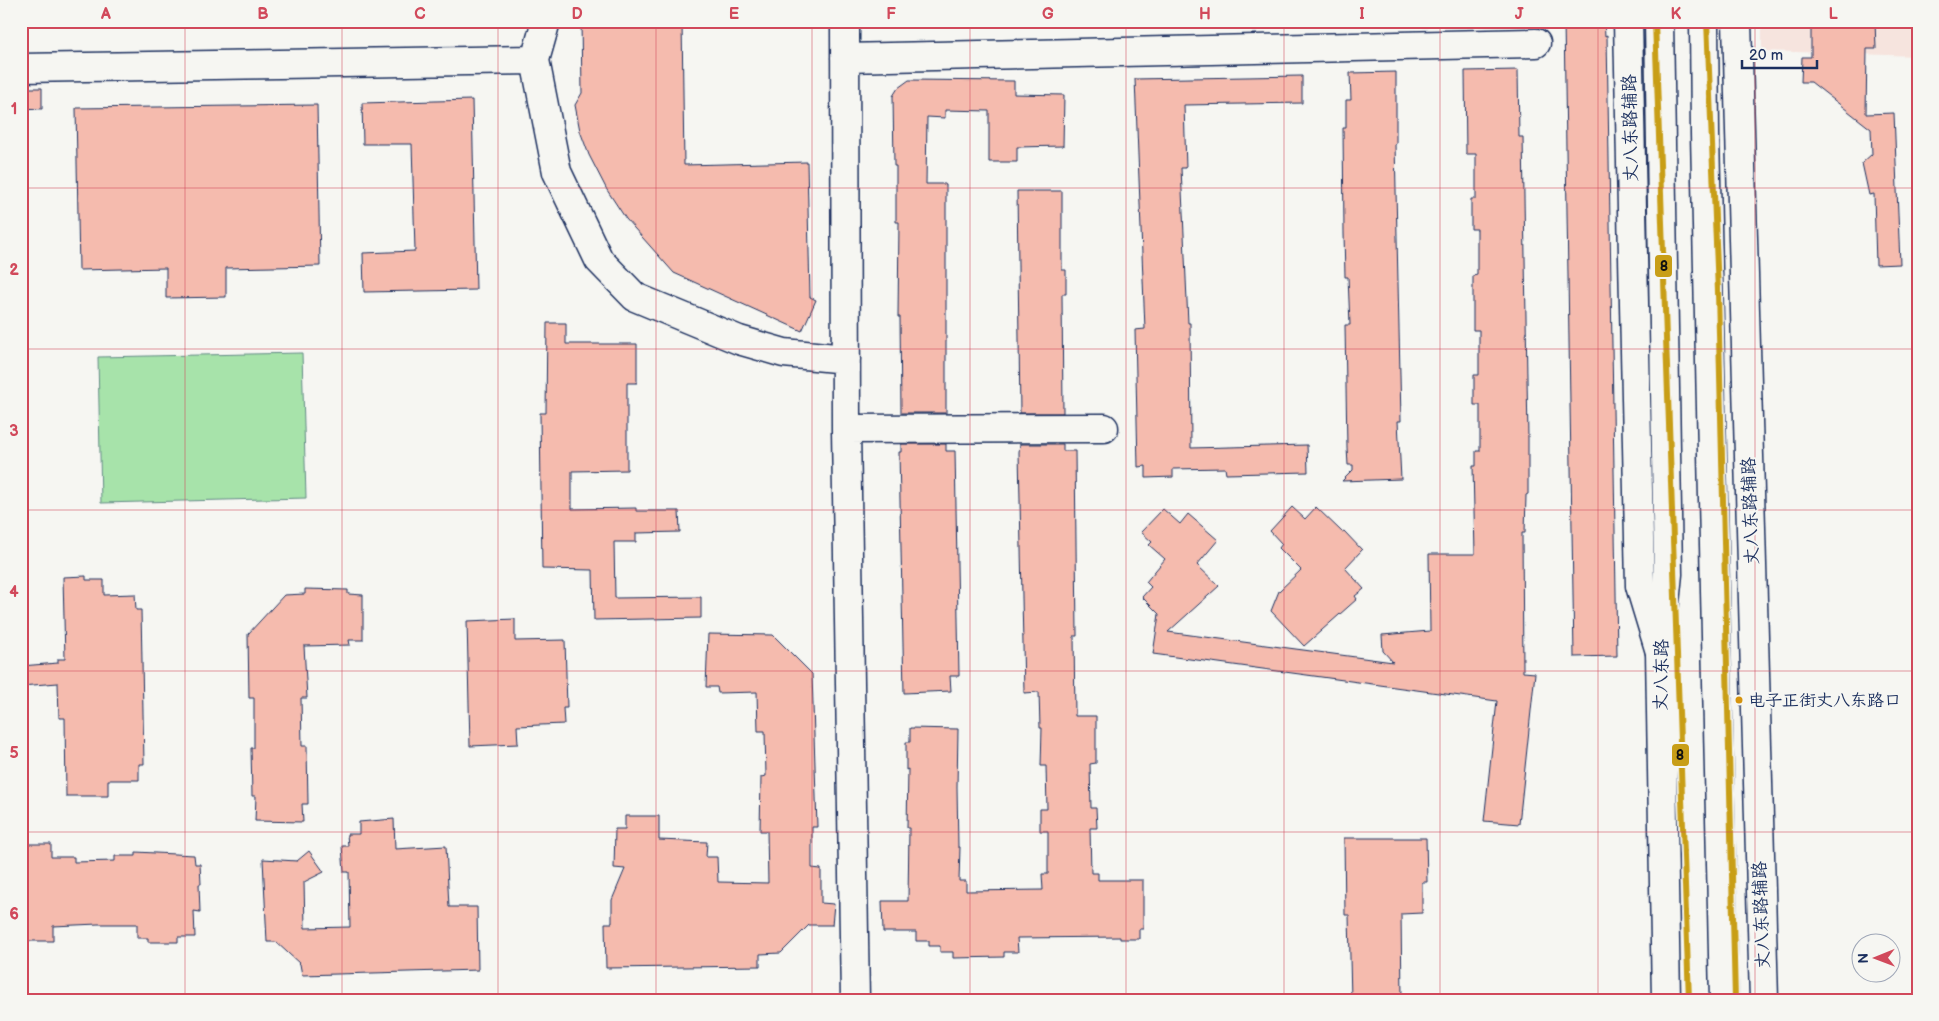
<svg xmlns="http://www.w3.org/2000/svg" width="1939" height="1021" viewBox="0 0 1939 1021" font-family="'Balsamiq Sans','LXGW WenKai TC',sans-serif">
<rect width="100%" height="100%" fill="#f6f6f2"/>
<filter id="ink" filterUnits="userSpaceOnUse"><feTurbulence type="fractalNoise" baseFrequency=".02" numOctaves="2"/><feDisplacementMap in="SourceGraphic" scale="10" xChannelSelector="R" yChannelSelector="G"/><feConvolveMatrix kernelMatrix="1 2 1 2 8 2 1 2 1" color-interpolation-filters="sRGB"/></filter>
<g filter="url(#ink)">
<path fill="#f6e4de" d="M 1762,21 L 1918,21 L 1918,56 L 1762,51 Z"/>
<path fill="#a7e3aa" stroke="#618984" d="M 302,353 L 306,498 L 101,503 L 98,357 Z"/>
<path fill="#f5bbae" stroke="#1b2f5e" d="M 581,21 L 682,21 L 684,165 L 807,162 L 810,297 L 816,300 L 802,331 L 674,273 L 626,219 L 607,190 L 589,155 L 580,131 L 575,105 L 582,93 Z
M 1564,21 L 1604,21 L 1605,36 L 1607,35 L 1617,656 L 1574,657 Z
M 1811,21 L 1875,21 L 1876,49 L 1867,49 L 1866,114 L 1894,113 L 1900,264 L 1876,265 L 1874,194 L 1869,195 L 1862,163 L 1872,154 L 1871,129 L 1811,82 L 1801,82 L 1802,57 L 1811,57 Z
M 1518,70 L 1519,137 L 1523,137 L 1528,438 L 1528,494 L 1526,495 L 1525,533 L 1522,533 L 1523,672 L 1535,673 L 1519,824 L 1484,821 L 1497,701 L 1153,654 L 1159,614 L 1142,597 L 1151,587 L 1146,582 L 1165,559 L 1149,545 L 1152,542 L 1141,532 L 1163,509 L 1180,524 L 1188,514 L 1218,540 L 1197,565 L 1219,586 L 1168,632 L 1393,662 L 1383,651 L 1382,635 L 1430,631 L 1429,554 L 1475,554 L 1473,466 L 1476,466 L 1476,451 L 1480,451 L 1480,405 L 1474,405 L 1474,375 L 1479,375 L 1479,330 L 1473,330 L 1473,276 L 1477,275 L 1477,229 L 1471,229 L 1471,199 L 1476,199 L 1476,154 L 1466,154 L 1465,71 Z
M 1396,72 L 1396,144 L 1395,144 L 1401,421 L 1398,421 L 1401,479 L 1342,481 L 1353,470 L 1353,465 L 1348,465 L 1347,448 L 1345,325 L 1350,325 L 1348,277 L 1345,277 L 1344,233 L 1343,128 L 1346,128 L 1346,100 L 1351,100 L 1350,73 Z
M 1302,76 L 1302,103 L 1184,105 L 1186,168 L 1181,168 L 1188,323 L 1190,323 L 1191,448 L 1307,445 L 1308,472 L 1226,474 L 1225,468 L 1173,469 L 1173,477 L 1146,478 L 1146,466 L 1138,467 L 1135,330 L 1145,329 L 1135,79 Z
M 909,80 L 1014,81 L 1014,94 L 1064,95 L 1063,146 L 1017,147 L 1017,162 L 989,162 L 989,111 L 945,110 L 945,118 L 927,117 L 926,184 L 946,184 L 946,413 L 901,413 L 900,317 L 898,317 L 899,222 L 896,222 L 896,166 L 894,166 L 893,96 L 898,88 Z
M 21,88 L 42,88 L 42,109 L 21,108 Z
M 472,100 L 476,290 L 364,292 L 363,253 L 415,251 L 412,144 L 363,144 L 362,103 Z
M 317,105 L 320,266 L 226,268 L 226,297 L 166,298 L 166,268 L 79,270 L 76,108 Z
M 1017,191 L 1062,191 L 1062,270 L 1066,270 L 1066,294 L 1062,294 L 1063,413 L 1020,413 Z
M 547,323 L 566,323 L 566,344 L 637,344 L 637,383 L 627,383 L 627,470 L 572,471 L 572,509 L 636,508 L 636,511 L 679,511 L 680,532 L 636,533 L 636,542 L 614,542 L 615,598 L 701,597 L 701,618 L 594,620 L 593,570 L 542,569 L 540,413 L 546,413 Z
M 901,444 L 946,444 L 946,451 L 955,451 L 959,676 L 950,676 L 951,691 L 904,693 L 899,452 L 901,452 Z
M 1020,444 L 1063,444 L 1063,451 L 1075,451 L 1077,636 L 1074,636 L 1075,716 L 1096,716 L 1096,763 L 1090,764 L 1091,808 L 1096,808 L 1097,828 L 1090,828 L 1091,873 L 1098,873 L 1098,880 L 1143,880 L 1143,929 L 1139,929 L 1139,939 L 1120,939 L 1120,937 L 1017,938 L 1018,952 L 1004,952 L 1004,957 L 953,958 L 953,952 L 940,952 L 940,946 L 929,946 L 929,941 L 916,941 L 916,932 L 883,932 L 882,901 L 908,901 L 909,828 L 907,828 L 908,769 L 906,770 L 906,742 L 910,742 L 910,728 L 958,729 L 957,787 L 958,847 L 960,847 L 959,881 L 966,881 L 966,891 L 1043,890 L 1042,874 L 1048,874 L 1048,831 L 1040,831 L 1040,809 L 1047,809 L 1046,766 L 1041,766 L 1042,728 L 1040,728 L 1039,692 L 1024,693 L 1019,452 Z
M 1292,507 L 1305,519 L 1316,507 L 1342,532 L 1344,531 L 1362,550 L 1345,568 L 1364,589 L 1355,596 L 1357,599 L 1304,646 L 1271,611 L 1279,591 L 1301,570 L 1279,548 L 1282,544 L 1270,531 Z
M 86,576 L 86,580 L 104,580 L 104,595 L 135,594 L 136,610 L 141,610 L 144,764 L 139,764 L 139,780 L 108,780 L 108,796 L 66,796 L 65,718 L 59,718 L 58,683 L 21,686 L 21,666 L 58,663 L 58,659 L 65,659 L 63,577 Z
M 305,589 L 348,590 L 348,594 L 363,595 L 363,640 L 349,640 L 350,645 L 304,646 L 307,698 L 301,698 L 302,746 L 307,746 L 308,804 L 302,804 L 303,822 L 255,821 L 256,796 L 252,796 L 251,748 L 254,748 L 254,698 L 249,698 L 248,634 L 284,595 L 305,594 Z
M 515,619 L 515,641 L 565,640 L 567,708 L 563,708 L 564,724 L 517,726 L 518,744 L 470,746 L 467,621 Z
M 708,634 L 773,635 L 812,674 L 817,827 L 812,827 L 812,868 L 821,869 L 821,903 L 834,904 L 832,925 L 809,925 L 781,953 L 760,954 L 760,966 L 606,968 L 605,923 L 612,923 L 612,900 L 625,869 L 614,868 L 615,829 L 625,829 L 625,816 L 659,816 L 659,840 L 707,842 L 706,857 L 717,857 L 718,882 L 768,883 L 767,831 L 760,831 L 761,777 L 766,776 L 765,731 L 758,731 L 757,692 L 718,693 L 717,687 L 706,687 Z
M 394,819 L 395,849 L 446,846 L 449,907 L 477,907 L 478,970 L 302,975 L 300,964 L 276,942 L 267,942 L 263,859 L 297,861 L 309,851 L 324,872 L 304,882 L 305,928 L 350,927 L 349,872 L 344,872 L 342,846 L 348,846 L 347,834 L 359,834 L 359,822 Z
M 1344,838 L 1426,838 L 1427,882 L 1422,882 L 1422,913 L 1401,914 L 1402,1000 L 1351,1000 L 1349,915 L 1345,915 Z
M 21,844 L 51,844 L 51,857 L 74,857 L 74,862 L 115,861 L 115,856 L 136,856 L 136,852 L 194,855 L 195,864 L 200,864 L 201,884 L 199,884 L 200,912 L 194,911 L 195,937 L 178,937 L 178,942 L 148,942 L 148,938 L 137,938 L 137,924 L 98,924 L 53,926 L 53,941 L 21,941 Z"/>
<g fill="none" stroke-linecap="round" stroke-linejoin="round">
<g stroke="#1b2f5e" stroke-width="31">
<path id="minor" d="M 546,21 L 535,60 L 557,172 L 599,260 L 635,297 L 739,340 L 784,353 L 846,359
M 845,21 L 846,429 L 855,1000
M 1628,21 L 1640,586 L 1660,652
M 1737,21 L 1764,1000
M 845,58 L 1536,43
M 21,68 L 535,60
M 846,429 L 1104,428"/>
</g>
<g stroke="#1b2f5e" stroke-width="31">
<path id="primary" d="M 1659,21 L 1668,574 L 1660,652 L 1666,1000
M 1704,21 L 1705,134 L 1724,1000"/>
</g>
<use href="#minor" stroke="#f6f6f2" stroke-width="28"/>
<use href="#primary" stroke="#f6f6f2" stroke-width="28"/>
<g stroke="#f6f6f2" stroke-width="10">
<path id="metro-1" d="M 1655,21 L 1689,1000
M 1707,21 L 1718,292 L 1735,1000"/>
</g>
<use href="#metro-1" stroke="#c89e17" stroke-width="6"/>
</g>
</g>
<path fill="none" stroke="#d1495b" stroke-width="1" stroke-opacity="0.55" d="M 185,21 L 185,1000M 342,21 L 342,1000M 498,21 L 498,1000M 656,21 L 656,1000M 812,21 L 812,1000M 970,21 L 970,1000M 1126,21 L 1126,1000M 1284,21 L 1284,1000M 1440,21 L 1440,1000M 1598,21 L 1598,1000M 1755,21 L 1755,1000M 21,188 L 1918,188M 21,349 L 1918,349M 21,510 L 1918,510M 21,671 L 1918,671M 21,832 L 1918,832"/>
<circle fill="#d6940e" stroke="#f6f6f2" stroke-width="2" cx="1739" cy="700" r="4.5"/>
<g text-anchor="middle" stroke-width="4" stroke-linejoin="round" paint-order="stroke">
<g font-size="17" fill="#1b2f5e" stroke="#f6f6f2" text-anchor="start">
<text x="1748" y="706">电子正街丈八东路口</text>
</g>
<g font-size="18" fill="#1b2f5e" stroke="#f6f6f2">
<text transform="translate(1630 128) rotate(-91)" y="6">丈八东路辅路</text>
<text transform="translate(1750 511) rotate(-92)" y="6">丈八东路辅路</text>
<text transform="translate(1661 675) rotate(-89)" y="6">丈八东路</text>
<text transform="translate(1761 915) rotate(-92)" y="6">丈八东路辅路</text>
</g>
</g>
<g stroke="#f6f6f2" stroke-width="2">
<rect x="1654" y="254" width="19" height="24" rx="5" fill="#c89e17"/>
<rect x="1671" y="743" width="19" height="24" rx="5" fill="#c89e17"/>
</g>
<g font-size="14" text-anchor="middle" font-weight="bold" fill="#111">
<text x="1664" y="271">8</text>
<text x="1680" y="760">8</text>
</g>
<rect width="1939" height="1021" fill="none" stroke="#f6f6f2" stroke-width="55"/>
<g transform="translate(1876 958) rotate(269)"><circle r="24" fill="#f6f6f2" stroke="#9ea6b7"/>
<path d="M0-4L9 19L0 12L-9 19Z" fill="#d1495b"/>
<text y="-8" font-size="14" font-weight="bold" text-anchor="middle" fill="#1b2f5e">N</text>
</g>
<path d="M1742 60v8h75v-8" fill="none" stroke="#1b2f5e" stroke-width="2.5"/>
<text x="1749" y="60" font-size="15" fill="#1b2f5e" stroke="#f6f6f2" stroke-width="4" paint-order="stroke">20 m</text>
<rect x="28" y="28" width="1884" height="966" fill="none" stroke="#d1495b" stroke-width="2"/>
<g font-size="16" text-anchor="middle" font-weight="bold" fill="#d1495b">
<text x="106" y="19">A</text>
<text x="263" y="19">B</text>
<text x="420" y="19">C</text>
<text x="577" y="19">D</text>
<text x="734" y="19">E</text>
<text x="891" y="19">F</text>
<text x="1048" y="19">G</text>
<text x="1205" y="19">H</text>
<text x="1362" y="19">I</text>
<text x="1519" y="19">J</text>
<text x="1676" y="19">K</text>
<text x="1833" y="19">L</text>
<text x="14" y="114">1</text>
<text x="14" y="275">2</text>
<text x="14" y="436">3</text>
<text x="14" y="597">4</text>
<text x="14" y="758">5</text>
<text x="14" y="919">6</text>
</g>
</svg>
